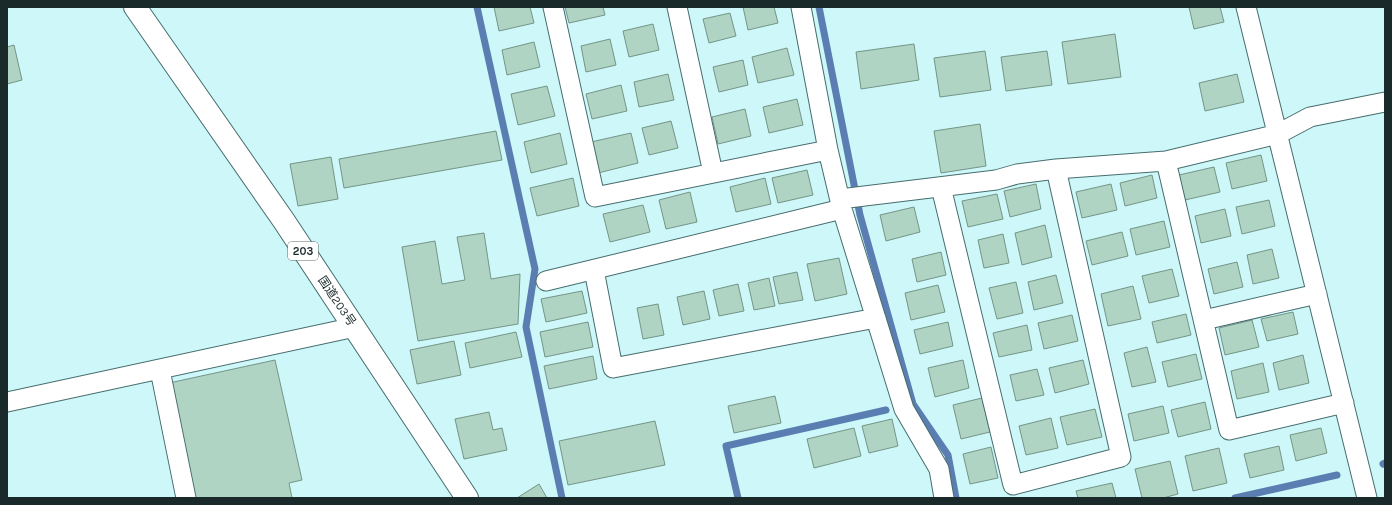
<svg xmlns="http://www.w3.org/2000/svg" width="1392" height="505" viewBox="0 0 1392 505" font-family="Karla,'Noto Sans JP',sans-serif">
<rect width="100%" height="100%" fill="#cdf7f8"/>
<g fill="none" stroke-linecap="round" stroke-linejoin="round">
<path stroke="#5a7eb1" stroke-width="7" d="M 477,7 L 535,269 L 526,327 L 562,498
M 819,7 L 860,215 L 913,404 L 948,455 L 956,498
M 1383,464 L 1385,463
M 738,498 L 726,446 L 886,410
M 1235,498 L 1337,475"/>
</g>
<path fill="#b0d4c4" stroke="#749587" d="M 494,7 L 530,7 L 534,23 L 499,31 Z
M 565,7 L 603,7 L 605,15 L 569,23 Z
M 743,7 L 774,7 L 778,23 L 748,30 Z
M 1189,7 L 1220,7 L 1224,22 L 1194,29 Z
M 730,13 L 736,36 L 709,43 L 703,19 Z
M 653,24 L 659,50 L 629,57 L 623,31 Z
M 1115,34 L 1121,77 L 1068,84 L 1062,42 Z
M 610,39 L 616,65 L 586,72 L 581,46 Z
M 534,42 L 540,67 L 507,75 L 502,50 Z
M 914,44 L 919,80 L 861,89 L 856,52 Z
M 14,45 L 22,80 L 7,84 L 7,47 Z
M 787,48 L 794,75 L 758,83 L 752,57 Z
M 985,51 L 991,90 L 940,97 L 934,58 Z
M 1047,51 L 1052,85 L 1006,91 L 1001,57 Z
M 743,60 L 748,85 L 719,92 L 713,67 Z
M 668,74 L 674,100 L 639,107 L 634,82 Z
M 1237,74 L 1244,102 L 1205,111 L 1199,83 Z
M 621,85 L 627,111 L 592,119 L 586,94 Z
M 547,86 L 555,116 L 518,125 L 511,94 Z
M 797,99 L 803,125 L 769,133 L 763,107 Z
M 745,109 L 751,136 L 718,144 L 712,117 Z
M 671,121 L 678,148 L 649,155 L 642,128 Z
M 980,124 L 986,166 L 941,173 L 934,131 Z
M 496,131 L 502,160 L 344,188 L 339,159 Z
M 560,133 L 567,164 L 531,173 L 524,142 Z
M 631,133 L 638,163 L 598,173 L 591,142 Z
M 1261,155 L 1267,181 L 1232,189 L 1226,163 Z
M 331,157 L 338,199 L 298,206 L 290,164 Z
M 1214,167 L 1220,192 L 1185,200 L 1179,175 Z
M 807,170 L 813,195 L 778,203 L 772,178 Z
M 1152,175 L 1157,198 L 1125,206 L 1120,183 Z
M 573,178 L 579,206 L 537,216 L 530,188 Z
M 765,178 L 771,204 L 736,212 L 730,187 Z
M 1036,184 L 1041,209 L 1010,217 L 1004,191 Z
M 1111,184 L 1117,210 L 1082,218 L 1076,192 Z
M 690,192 L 697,222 L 666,229 L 659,200 Z
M 997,194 L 1003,219 L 968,227 L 962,201 Z
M 1269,200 L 1275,226 L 1242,234 L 1236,207 Z
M 643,205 L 650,232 L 610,242 L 603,214 Z
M 914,207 L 920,232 L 886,241 L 880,215 Z
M 1225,209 L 1231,236 L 1201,243 L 1195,216 Z
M 1164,221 L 1170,247 L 1136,255 L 1130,229 Z
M 1045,225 L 1052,257 L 1022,265 L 1015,233 Z
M 1122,232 L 1128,256 L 1092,265 L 1086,241 Z
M 484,233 L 491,279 L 520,274 L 518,324 L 418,341 L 402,247 L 435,241 L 442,284 L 465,280 L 457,237 Z
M 1003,234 L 1009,263 L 984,268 L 978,240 Z
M 1272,249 L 1279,278 L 1253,284 L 1247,255 Z
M 941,252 L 946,275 L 917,282 L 912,259 Z
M 839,258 L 847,294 L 815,301 L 807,264 Z
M 1237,262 L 1243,287 L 1214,294 L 1208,269 Z
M 1172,269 L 1179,296 L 1149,303 L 1142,276 Z
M 797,272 L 803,300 L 779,304 L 773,277 Z
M 1056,275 L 1063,303 L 1034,310 L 1028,282 Z
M 769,278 L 775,306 L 754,310 L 748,283 Z
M 1016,282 L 1023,313 L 997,319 L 989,288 Z
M 738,284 L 744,311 L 719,316 L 713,290 Z
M 938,285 L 945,312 L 911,320 L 905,293 Z
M 1133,286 L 1141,319 L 1108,326 L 1101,294 Z
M 582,291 L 587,313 L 546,322 L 541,299 Z
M 704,291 L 710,319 L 683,325 L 677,297 Z
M 658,304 L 664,335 L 643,339 L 637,308 Z
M 1293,312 L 1298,334 L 1267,341 L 1261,319 Z
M 1186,314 L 1191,335 L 1157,343 L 1152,322 Z
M 1072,315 L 1078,341 L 1044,349 L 1038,323 Z
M 1252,320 L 1259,347 L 1225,355 L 1219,328 Z
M 588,322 L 593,347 L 545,357 L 540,332 Z
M 948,322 L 953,346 L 920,354 L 914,330 Z
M 1027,325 L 1032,350 L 999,357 L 993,333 Z
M 516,332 L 522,357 L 470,368 L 465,343 Z
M 454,341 L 461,375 L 417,384 L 410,350 Z
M 1147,347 L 1156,382 L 1132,387 L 1124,353 Z
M 1196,354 L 1202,379 L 1168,387 L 1162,362 Z
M 1303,355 L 1309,383 L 1279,390 L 1273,363 Z
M 593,356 L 597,379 L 549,389 L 544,366 Z
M 275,360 L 302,480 L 289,483 L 292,498 L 194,498 L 169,383 Z
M 963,360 L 969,388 L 935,397 L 928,368 Z
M 1083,360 L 1089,384 L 1055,393 L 1049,368 Z
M 1263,363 L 1269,392 L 1237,399 L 1231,371 Z
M 1037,369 L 1044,395 L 1016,401 L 1010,375 Z
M 775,396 L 781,423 L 734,433 L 728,406 Z
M 982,398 L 990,432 L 961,439 L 953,405 Z
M 1205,402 L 1211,429 L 1178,437 L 1171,410 Z
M 1163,406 L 1169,433 L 1134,441 L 1128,414 Z
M 1095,409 L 1102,437 L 1067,445 L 1060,417 Z
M 489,412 L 493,430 L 502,428 L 507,450 L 464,459 L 455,419 Z
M 1051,418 L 1058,448 L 1026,455 L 1019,426 Z
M 892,419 L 898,446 L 869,453 L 862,426 Z
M 655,421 L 665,465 L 568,485 L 559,441 Z
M 854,428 L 861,456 L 814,468 L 807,439 Z
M 1321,428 L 1327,453 L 1296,461 L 1290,435 Z
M 1279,446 L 1284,470 L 1250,478 L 1244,454 Z
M 991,447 L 998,478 L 970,484 L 963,454 Z
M 1219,448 L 1227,483 L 1193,491 L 1185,456 Z
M 1170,461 L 1178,494 L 1163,498 L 1142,498 L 1135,469 Z
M 1112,483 L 1116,498 L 1078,498 L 1076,491 Z
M 539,484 L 547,498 L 517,498 Z"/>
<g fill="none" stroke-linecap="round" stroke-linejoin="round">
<g stroke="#476d6e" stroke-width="21">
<path id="street" d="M 553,7 L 595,197 L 828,150
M 677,7 L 713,173
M 801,7 L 828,150 L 842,209 L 904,409 L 939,469 L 944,498
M 1246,7 L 1367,498
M 1166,161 L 1229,430 L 1344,403
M 941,187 L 1013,485 L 1121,457 L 1056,169
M 840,199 L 996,180 L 1017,174 L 1056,169 L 1166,161 L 1278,134 L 1310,117 L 1385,102
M 594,270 L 613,368 L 876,318
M 546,281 L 842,209
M 1204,320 L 1317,294
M 160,370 L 186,498
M 7,402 L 355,327"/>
</g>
<g stroke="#476d6e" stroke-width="24">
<path id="highway" d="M 135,7 L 284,221 L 467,498"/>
</g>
<use href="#street" stroke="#fff" stroke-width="19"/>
<use href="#highway" stroke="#fff" stroke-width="22"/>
</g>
<g text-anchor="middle" stroke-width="3" stroke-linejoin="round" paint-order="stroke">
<rect fill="#fff" stroke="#5f6a6b" stroke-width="1" x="288" y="242" width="30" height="18" rx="3"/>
<g font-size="11" font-weight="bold" fill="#1a2a2b">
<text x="303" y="255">203</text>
</g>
<g font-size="12" fill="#1a2a2b" stroke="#fff">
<text transform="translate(337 301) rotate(56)" y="4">国道203号</text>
</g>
</g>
<rect width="1392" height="505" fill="none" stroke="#1a2a2b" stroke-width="16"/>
</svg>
